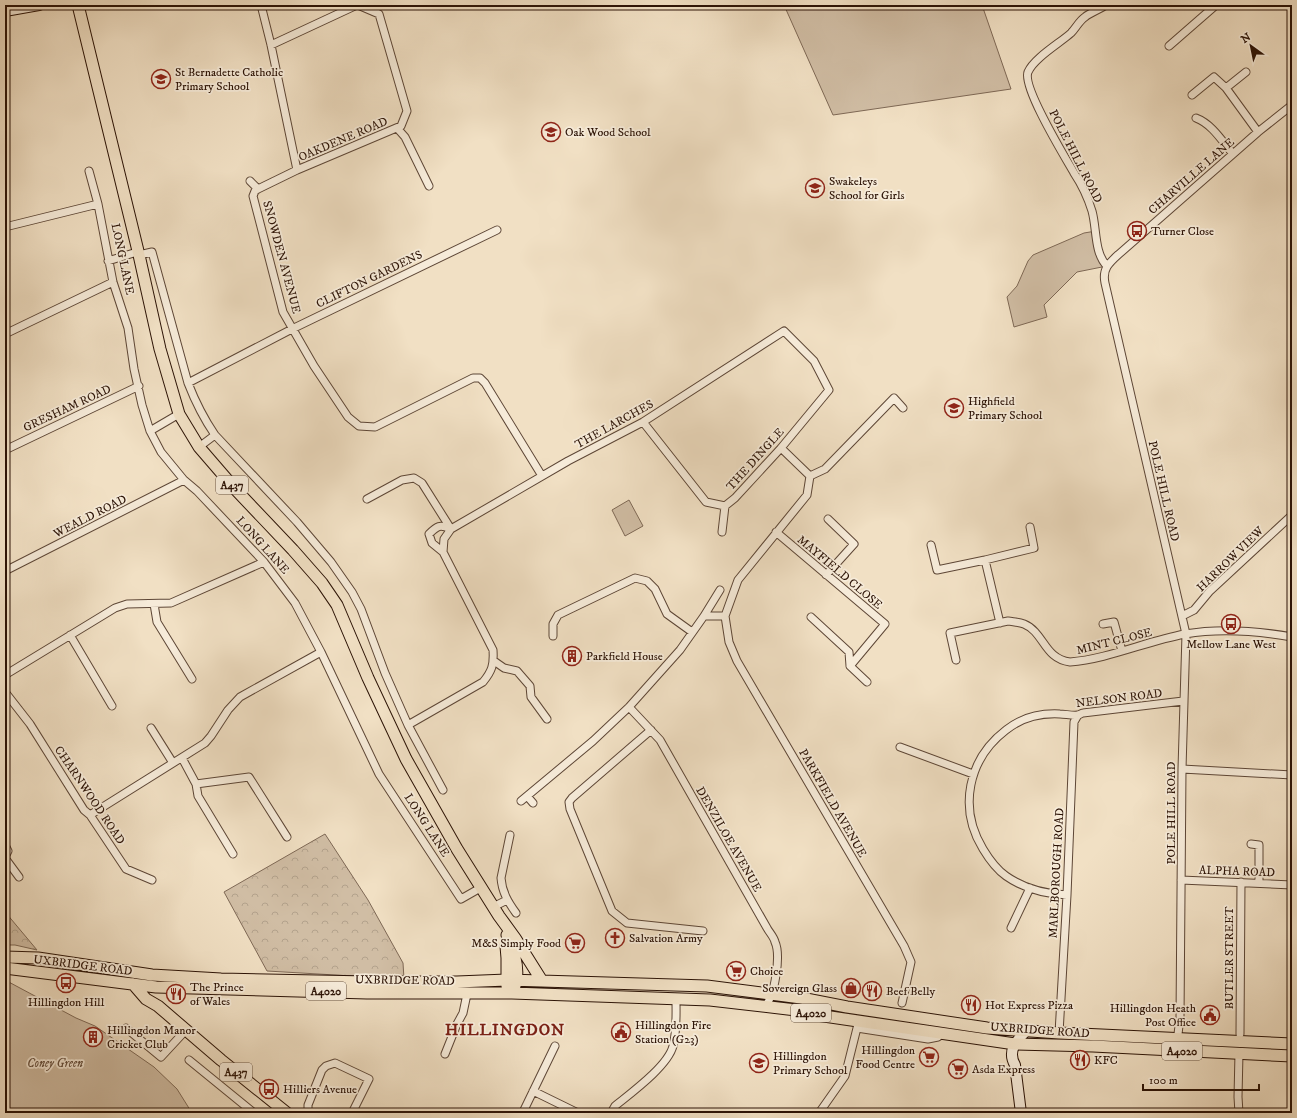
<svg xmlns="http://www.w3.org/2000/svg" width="1297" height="1118" viewBox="0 0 1297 1118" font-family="'IM FELL DW Pica',serif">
<defs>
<pattern id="forest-crowns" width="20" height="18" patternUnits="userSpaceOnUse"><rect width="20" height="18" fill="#d0bda4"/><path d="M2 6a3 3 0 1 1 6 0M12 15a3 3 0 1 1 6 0" fill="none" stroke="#b3a28c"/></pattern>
</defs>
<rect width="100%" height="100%" fill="#f1e0c4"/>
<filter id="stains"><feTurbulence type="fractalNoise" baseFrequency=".005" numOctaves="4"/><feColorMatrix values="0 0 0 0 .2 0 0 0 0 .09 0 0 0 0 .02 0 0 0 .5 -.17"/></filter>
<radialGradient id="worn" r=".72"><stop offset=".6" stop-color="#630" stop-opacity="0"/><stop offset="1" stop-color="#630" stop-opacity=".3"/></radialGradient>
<path fill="#d0bda4" stroke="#7e6855" d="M 784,5 L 982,5 L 1011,89 L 833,115 Z
M 1096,231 L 1107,266 L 1077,272 L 1044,305 L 1047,317 L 1014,327 L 1007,297 L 1017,286 L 1028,261 L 1033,255 L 1084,233 Z
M 629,500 L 643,526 L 625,536 L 612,510 Z
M 5,980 L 76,1018 L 95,1026 L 154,1067 L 177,1089 L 192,1113 L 5,1113 Z"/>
<path fill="url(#forest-crowns)" stroke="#7e6855" d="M 325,834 L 368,900 L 403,963 L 404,979 L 267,971 L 224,892 Z
M 5,913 L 6,913 L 37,950 L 15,945 L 5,945 Z"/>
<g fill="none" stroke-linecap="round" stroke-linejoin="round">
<g stroke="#5d4636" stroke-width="9">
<path id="street" d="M 261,5 L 271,45 L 297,170 L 258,189 L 255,191 L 253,196 L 283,312 L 314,366 L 348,417 L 359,426 L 375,427 L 473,378 L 480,378 L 485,383 L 542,476
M 1106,5 C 1099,10 1091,12 1085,17 C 1079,21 1076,28 1071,33 C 1060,43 1034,58 1028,72 C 1022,87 1065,157 1074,173 C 1082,185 1088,198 1092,211 C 1097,229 1094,253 1107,266
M 271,45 L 357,5
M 1169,46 L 1216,5
M 1226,88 L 1246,72
M 1192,95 L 1214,77 L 1226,88 L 1258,132
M 1196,118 C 1212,124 1222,141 1233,154
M 397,128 L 405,137 L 429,186
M 297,170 L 401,126 L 407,111 L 379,14 L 358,5
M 89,171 L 98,204 L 113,282 L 128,328 L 134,369 L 142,405 L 150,431 L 161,452 L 184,480 L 197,491 L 264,562 L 295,603 L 321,652 L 379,774 L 461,899 L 482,887
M 250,181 L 258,189
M 5,227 L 98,204
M 139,255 L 152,252 L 188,383 C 195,401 204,419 215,435 L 199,447
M 108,261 L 137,252
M 5,334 L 113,282
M 188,383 L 292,329 L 497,230
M 150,431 L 179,414
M 215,435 L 297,522 L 331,562 L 352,592 L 361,609 L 385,673 L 408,725 L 443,790
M 781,448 L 810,476
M 5,450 L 139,386
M 810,476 L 807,495 L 738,580 L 725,616 L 729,642 L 737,661 L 904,946 L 911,962 L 902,1003
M 810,476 L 825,469 L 894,398 L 903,408
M 367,499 L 402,480 L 414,478 L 422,483 L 451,529
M 722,532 L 725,506
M 776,532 L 885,624 L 850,666
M 931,545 L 937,570 L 985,560 L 1034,548 L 1030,527
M 443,552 L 432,543 L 429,534 C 437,526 440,524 450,529
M 985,560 L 1000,623
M 5,571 L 184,480
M 826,575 L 854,544 L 828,519
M 154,604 L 157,622 L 192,679
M 704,616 L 720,590
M 1182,616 L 1194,610 L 1209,592 L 1292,515
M 811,617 L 849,652 L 850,666 L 867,682
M 1103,624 L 1114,622 L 1122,651
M 70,635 L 112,706
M 553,636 L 553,624 L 558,615 L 635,578 L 647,581 L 655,589 L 667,614 L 692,632
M 956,660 L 950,633 L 1008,621 C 1014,622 1019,622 1024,624 C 1044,632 1044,659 1070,662 C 1108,659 1147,641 1185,634 C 1220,628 1258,631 1292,637
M 494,661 L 504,668 L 517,671 L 530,686 L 531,697 L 547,719
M 5,675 L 115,608 L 127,604 L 171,603 L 264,562
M 5,692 L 30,724 L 84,810 L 90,815 L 126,869 L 152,880
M 629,707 L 660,740 L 767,928 C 769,932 774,937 775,942 C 781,955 775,996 765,1006
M 408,725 L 483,682 C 492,671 494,665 493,650 L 443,552 L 444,539 L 451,529 L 568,461 L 643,422 L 784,331 L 814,361 L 829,390 L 781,448 L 735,498 L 725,506 L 706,502 L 643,422
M 151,728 L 173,763
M 651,730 L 572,798 L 569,802 L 570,809 L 612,911 L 627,923 L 703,931
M 900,747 L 973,774
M 182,758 L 196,784 L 198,796 L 233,854
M 1182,769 L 1292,775
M 196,784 L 249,777 L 287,837
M 527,796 L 533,803
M 521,801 L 593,741 L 629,707 L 680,650 L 704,616 L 725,616
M 90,815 L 205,743 L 211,736 L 228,710 L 240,697 L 321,652
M 510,835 L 501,878 C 502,892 508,902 516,913
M 1251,844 L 1259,845 L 1259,883
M 5,845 L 8,851 L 5,857
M 5,858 L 19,877
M 1181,880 L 1292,885
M 1067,895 C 1046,894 1023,888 1006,876 C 996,869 989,859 983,849 C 958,808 968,759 1006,730 C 1021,718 1041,713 1060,714 C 1065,714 1073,716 1078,715 C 1080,715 1081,713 1083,713 L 1183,701
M 493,907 L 507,900
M 1011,928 L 1030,888
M 126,1028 L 161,1057 L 186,1030
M 857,1028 L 928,1039 L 938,1037 L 942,1033
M 1059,1033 L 1067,895 L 1074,722 L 1078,715
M 1240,1034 L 1241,882
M 1176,1050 L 1180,1018 L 1182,769 L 1186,634 L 1105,283 C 1102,269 1109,263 1119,254 L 1258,132 L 1292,105
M 1239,1053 L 1238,1097 L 1239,1113
M 445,1054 L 457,1024 L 463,1013 L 467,994
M 189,1060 L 254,1113
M 533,1091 L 578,1113
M 524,1110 L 555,1046
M 308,1113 L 308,1105 L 322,1070 L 326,1066 L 335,1063 L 369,1079 L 352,1113
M 611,1113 L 615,1106 C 631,1093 668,1066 673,1046 C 677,1031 676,1015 676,999
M 819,1113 L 845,1076 L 859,1020"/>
</g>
<g stroke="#2c1306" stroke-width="12">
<path id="secondary" d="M 5,11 L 39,5
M 1021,1113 L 1015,1065 C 1007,1051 1016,1041 1026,1031"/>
</g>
<g stroke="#2c1306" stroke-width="13">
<path id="primary" d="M 78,5 L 139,255 L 160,349 L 179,414 L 199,447 L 237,491 L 293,550 L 322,583 L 337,605 L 368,678 L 406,759 L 457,849 L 499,916 L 515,938 L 542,981
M 507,935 C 514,950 520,969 515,986
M 506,946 L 507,958 L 507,986
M 5,957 L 38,958 L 152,975 L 221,979 L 368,982 L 457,982 L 507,980 L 707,986 L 801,998 L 847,1007 L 987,1028 L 1059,1033 L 1292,1044
M 5,968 L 156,987 L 367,993 L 512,993 L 710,1000 L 796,1010 L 817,1015 L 1015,1044 L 1093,1046 L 1292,1056
M 133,984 L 146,999 L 158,1006 L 221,1060 L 287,1113"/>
</g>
<use href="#street" stroke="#f6ebd9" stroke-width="7"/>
<use href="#secondary" stroke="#f6ebd9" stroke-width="10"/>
<use href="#primary" stroke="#f1e0c4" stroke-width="11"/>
</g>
<defs>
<g id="school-ring" transform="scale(1)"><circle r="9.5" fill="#f6ebd9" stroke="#8f2418" stroke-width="1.5"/><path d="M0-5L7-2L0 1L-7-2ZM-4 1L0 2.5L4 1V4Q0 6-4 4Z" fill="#8f2418"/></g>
<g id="bus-ring" transform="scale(1)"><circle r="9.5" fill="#f6ebd9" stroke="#8f2418" stroke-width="1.5"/><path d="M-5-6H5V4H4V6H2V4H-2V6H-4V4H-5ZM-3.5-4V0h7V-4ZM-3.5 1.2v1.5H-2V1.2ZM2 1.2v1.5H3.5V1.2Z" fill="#8f2418"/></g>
<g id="building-ring" transform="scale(1)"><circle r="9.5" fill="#f6ebd9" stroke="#8f2418" stroke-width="1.5"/><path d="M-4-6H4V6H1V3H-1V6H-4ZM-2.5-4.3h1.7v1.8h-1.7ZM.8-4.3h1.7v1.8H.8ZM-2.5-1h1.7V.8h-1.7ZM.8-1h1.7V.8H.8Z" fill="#8f2418"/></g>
<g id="church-ring" transform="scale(1)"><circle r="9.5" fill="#f6ebd9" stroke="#8f2418" stroke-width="1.5"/><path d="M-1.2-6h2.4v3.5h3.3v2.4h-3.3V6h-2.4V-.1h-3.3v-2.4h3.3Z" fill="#8f2418"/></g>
<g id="supermarket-ring" transform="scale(1)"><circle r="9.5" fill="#f6ebd9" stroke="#8f2418" stroke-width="1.5"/><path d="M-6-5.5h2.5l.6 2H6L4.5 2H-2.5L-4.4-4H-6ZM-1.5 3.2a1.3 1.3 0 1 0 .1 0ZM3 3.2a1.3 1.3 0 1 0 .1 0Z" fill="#8f2418"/></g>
<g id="shop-ring" transform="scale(1)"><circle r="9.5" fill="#f6ebd9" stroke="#8f2418" stroke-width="1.5"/><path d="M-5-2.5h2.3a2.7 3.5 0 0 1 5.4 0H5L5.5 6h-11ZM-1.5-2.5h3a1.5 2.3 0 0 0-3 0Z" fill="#8f2418"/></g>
<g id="restaurant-ring" transform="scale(1)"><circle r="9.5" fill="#f6ebd9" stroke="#8f2418" stroke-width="1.5"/><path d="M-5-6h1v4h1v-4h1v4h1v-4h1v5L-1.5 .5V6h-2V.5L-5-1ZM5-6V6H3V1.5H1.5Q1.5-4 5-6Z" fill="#8f2418"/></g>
<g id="civic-ring" transform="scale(1)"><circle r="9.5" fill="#f6ebd9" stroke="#8f2418" stroke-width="1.5"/><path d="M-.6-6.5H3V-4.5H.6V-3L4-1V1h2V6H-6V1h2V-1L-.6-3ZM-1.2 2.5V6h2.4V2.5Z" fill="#8f2418"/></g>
</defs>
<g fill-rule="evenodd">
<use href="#school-ring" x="161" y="79"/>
<use href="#school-ring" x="551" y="132"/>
<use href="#school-ring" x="815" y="188"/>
<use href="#bus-ring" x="1137" y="231"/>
<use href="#school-ring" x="954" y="408"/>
<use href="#bus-ring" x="1231" y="624"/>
<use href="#building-ring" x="572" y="656"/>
<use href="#church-ring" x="615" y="938"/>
<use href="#supermarket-ring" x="575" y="943"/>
<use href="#supermarket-ring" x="736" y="971"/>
<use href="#bus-ring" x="66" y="983"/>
<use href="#shop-ring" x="851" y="988"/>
<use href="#restaurant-ring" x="872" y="991"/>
<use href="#restaurant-ring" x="176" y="994"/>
<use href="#restaurant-ring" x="971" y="1005"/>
<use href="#civic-ring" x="1210" y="1015"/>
<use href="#civic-ring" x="621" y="1032"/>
<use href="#building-ring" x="93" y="1037"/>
<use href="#supermarket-ring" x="929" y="1057"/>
<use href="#restaurant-ring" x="1080" y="1060"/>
<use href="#school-ring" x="759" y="1063"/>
<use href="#supermarket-ring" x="958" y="1069"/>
<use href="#bus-ring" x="269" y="1089"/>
</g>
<g text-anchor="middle" stroke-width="3.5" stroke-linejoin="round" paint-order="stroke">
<g fill="#f6ebd9" stroke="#695445" stroke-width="1">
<rect x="216" y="476" width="32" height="18" rx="3"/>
<rect x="306" y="982" width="40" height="18" rx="3"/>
<rect x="791" y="1004" width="40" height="18" rx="3"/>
<rect x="1162" y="1042" width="40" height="18" rx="3"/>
<rect x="220" y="1063" width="32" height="18" rx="3"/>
</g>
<g font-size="11" font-weight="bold" fill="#2c1306">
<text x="232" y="489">A437</text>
<text x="326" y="995">A4020</text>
<text x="811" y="1017">A4020</text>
<text x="1182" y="1055">A4020</text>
<text x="236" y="1076">A437</text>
</g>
<g font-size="12" fill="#2c1306" stroke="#f6ebd9" text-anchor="start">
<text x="175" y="76">St Bernadette Catholic<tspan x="175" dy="14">Primary School</tspan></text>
<text x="565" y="136">Oak Wood School</text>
<text x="829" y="185">Swakeleys<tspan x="829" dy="14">School for Girls</tspan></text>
<text x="1151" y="235">Turner Close</text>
<text x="968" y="405">Highfield<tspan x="968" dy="14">Primary School</tspan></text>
<text x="1231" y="648" text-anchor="middle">Mellow Lane West</text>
<text x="586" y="660">Parkfield House</text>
<text x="629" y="942">Salvation Army</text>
<text x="561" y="947" text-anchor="end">M&amp;S Simply Food</text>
<text x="750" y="975">Choice</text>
<text x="190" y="991">The Prince<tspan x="190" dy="14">of Wales</tspan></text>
<text x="837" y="992" text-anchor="end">Sovereign Glass</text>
<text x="886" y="995">Beef Belly</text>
<text x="66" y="1006" text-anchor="middle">Hillingdon Hill</text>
<text x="985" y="1009">Hot Express Pizza</text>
<text x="1196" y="1012" text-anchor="end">Hillingdon Heath<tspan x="1196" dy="14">Post Office</tspan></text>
<text x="635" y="1029">Hillingdon Fire<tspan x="635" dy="14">Station (G23)</tspan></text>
<text x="107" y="1034">Hillingdon Manor<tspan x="107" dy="14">Cricket Club</tspan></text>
<text x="915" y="1054" text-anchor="end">Hillingdon<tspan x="915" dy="14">Food Centre</tspan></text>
<text x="773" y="1060">Hillingdon<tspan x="773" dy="14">Primary School</tspan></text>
<text x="1094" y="1064">KFC</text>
<text x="972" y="1073">Asda Express</text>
<text x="283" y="1093">Hilliers Avenue</text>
</g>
<g font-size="12" fill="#2c1306" stroke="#f6ebd9">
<text transform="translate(343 139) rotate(-23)" y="4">OAKDENE ROAD</text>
<text transform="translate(1076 156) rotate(63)" y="4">POLE HILL ROAD</text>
<text transform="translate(1191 176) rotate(-41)" y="4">CHARVILLE LANE</text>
<text transform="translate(282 257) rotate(75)" y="4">SNOWDEN AVENUE</text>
<text transform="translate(123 259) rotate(78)" y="4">LONG LANE</text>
<text transform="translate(369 279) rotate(-26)" y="4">CLIFTON GARDENS</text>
<text transform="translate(67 408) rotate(-25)" y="4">GRESHAM ROAD</text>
<text transform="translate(614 424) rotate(-29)" y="4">THE LARCHES</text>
<text transform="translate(755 459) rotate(-48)" y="4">THE DINGLE</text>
<text transform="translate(1164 491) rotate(77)" y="4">POLE HILL ROAD</text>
<text transform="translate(90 516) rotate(-27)" y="4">WEALD ROAD</text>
<text transform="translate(263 545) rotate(48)" y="4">LONG LANE</text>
<text transform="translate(1230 559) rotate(-44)" y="4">HARROW VIEW</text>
<text transform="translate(840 572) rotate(40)" y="4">MAYFIELD CLOSE</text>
<text transform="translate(1114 641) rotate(-14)" y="4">MINT CLOSE</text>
<text transform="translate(1119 698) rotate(-7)" y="4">NELSON ROAD</text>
<text transform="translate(90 795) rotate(56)" y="4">CHARNWOOD ROAD</text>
<text transform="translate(833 803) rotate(60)" y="4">PARKFIELD AVENUE</text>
<text transform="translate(1171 813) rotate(-90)" y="4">POLE HILL ROAD</text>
<text transform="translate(427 825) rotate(57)" y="4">LONG LANE</text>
<text transform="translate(729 839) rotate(60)" y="4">DENZILOE AVENUE</text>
<text transform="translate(1237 871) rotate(2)" y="4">ALPHA ROAD</text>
<text transform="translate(1056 873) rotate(-87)" y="4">MARLBOROUGH ROAD</text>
<text transform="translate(1229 958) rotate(-90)" y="4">BUTLER STREET</text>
<text transform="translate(83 965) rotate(7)" y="4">UXBRIDGE ROAD</text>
<text transform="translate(405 980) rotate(1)" y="4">UXBRIDGE ROAD</text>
<text transform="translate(1040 1030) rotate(4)" y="4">UXBRIDGE ROAD</text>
</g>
<g font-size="12" font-style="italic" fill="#654e3d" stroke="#f6ebd9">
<text x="55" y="1067">Coney Green</text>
</g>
<g font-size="16" font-weight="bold" letter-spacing="1" fill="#7a1f14" stroke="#f6ebd9">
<text x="505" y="1035">HILLINGDON</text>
</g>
</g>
<rect width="1297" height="1118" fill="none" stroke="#f1e0c4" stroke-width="20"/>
<rect x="6" y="6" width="1285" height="1106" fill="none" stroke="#2c1306" stroke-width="2"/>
<rect x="10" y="10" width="1277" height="1098" fill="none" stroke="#2c1306"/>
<g transform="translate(1251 46) rotate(327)" stroke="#f6ebd9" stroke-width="3" paint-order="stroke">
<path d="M0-3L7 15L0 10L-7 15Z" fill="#2c1306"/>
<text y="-6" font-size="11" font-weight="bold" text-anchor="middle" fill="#2c1306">N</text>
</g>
<path d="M1143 1084v6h116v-6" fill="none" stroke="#2c1306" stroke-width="2"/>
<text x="1149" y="1084" font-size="12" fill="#2c1306" stroke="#f6ebd9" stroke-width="3" paint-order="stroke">100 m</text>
<rect width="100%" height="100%" filter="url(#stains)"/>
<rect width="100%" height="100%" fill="url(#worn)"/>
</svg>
